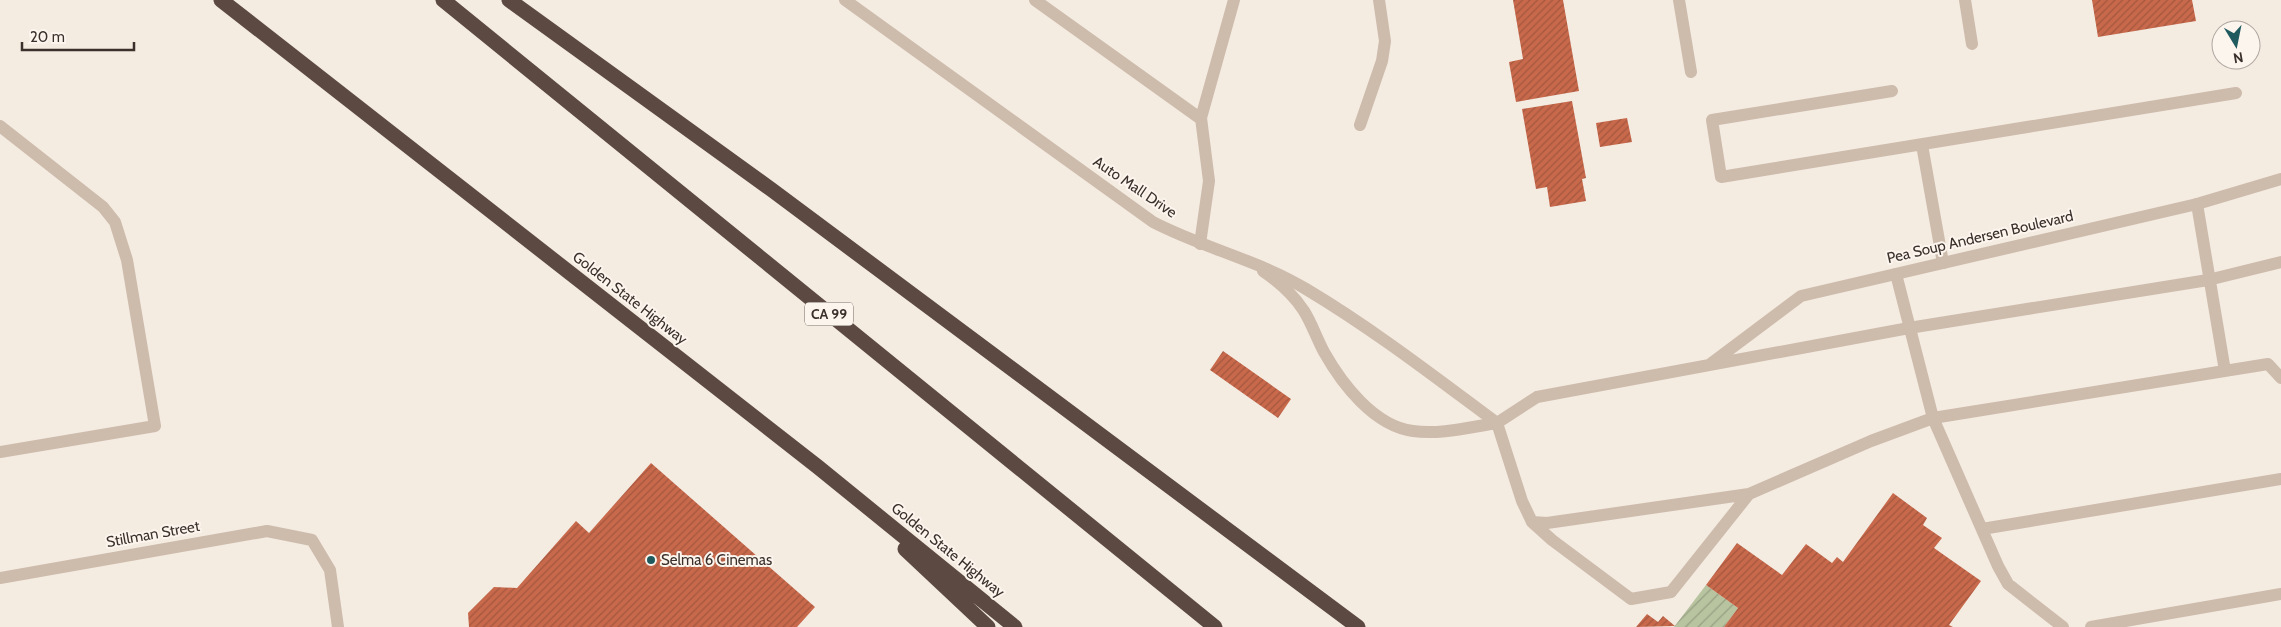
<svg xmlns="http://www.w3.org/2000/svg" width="2281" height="627" viewBox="0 0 2281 627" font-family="Cabin,sans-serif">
<defs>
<pattern id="garden-furrows" width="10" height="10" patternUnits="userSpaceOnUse" patternTransform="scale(1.25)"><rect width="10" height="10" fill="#b8c4a0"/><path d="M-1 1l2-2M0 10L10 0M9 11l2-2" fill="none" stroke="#97a083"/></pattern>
<pattern id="building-hatch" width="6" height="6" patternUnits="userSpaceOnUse" patternTransform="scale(1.25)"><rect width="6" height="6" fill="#c8694b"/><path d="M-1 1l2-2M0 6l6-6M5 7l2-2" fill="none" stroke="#a4573f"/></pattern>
</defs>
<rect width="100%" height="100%" fill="#f4ebe1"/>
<path fill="url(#garden-furrows)" d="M 1706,585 L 1738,608 L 1724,627 L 1674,627 Z"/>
<path fill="url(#building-hatch)" d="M 1513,0 L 1563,0 L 1579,91 L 1516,102 L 1509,62 L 1523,59 Z
M 2092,0 L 2192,0 L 2196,21 L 2098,37 Z
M 1572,101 L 1586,178 L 1582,179 L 1586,201 L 1550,207 L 1547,187 L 1536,189 L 1522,109 Z
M 1627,118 L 1632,142 L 1600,147 L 1596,123 Z
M 1223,351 L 1291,399 L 1278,418 L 1210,370 Z
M 651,463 L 815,607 L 797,627 L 469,627 L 468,613 L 494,587 L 517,588 L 576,521 L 589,533 Z
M 1893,493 L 1927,518 L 1923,525 L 1942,538 L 1934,548 L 1981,581 L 1949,625 L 1953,627 L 1724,627 L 1738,608 L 1706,585 L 1737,543 L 1782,575 L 1806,544 L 1832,563 L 1837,557 L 1843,562 Z
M 1647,614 L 1658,622 L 1663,616 L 1675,626 L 1636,627 Z"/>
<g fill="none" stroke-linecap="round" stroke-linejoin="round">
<path stroke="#cdbbac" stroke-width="12" d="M 1035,0 L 1201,119
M 1679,0 L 1691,72
M 1892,91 L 1712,120 L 1721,177 L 2236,93
M 1922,145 L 1943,263
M 2197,204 L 2225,371
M 1200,244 L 1209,181 L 1201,118 L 1234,0
M 1263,271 C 1279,282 1293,294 1304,311 C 1312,324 1317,339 1324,352 C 1342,384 1374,426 1413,431 C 1440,435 1470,427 1497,423 L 1522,501 L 1532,522 L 1547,523 L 1749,494 L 1871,441 L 1933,418 L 2268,364 L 2281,378
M 1896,274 L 1933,418 L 1998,566 L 2008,584 L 2063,627
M 1532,522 L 1552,540 L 1631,599 L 1671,592 L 1749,494
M 1982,529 L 2281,479
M 2091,627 L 2281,594"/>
<path stroke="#cdbbac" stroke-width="12" d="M 845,0 L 1153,222 C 1203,248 1258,260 1306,289 C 1373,329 1435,377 1497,423 L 1537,397 L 1909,328 L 2208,280 L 2281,262
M 1965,0 L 1972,44
M 1360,125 L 1382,61 L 1385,41 L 1379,0
M 0,126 L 103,207 L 115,222 L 127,260 L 155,426 L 0,452
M 1709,365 L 1801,296 L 2197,204 L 2281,179
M 0,578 L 267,531 L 312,540 L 330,570 L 338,627"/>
<path stroke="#5c4a42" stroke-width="15" d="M 221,0 L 818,467 L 1015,627
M 443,0 L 1215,627
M 509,0 L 772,190 L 1358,627
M 905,549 L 988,627"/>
</g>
<circle fill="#1f5a5e" stroke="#fbf5ee" stroke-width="2" cx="651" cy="560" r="5"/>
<g text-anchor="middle" stroke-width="4" stroke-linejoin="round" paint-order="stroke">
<rect fill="#fbf5ee" stroke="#756b66" stroke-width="1" x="805" y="302.5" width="48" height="23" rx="4"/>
<g font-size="14" font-weight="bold" fill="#3b302b">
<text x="829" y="319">CA 99</text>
</g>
<g font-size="15" fill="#3b302b" stroke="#fbf5ee">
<text transform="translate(1135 187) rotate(34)" y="5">Auto Mall Drive</text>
<text transform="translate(1980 237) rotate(-13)" y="5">Pea Soup Andersen Boulevard</text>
<text transform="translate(630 298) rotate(38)" y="5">Golden State Highway</text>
<text transform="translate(153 534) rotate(-10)" y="5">Stillman Street</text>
<text transform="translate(948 550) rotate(39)" y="5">Golden State Highway</text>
</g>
<g font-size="15" fill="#3b302b" stroke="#fbf5ee" text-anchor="start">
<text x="661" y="565">Selma 6 Cinemas</text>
</g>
</g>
<g transform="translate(2236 45) rotate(170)"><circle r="24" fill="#fbf5ee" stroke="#aea6a0"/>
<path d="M0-4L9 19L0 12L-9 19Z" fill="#1f5a5e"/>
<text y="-8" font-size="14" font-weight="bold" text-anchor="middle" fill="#3b302b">N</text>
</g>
<path d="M22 42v8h112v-8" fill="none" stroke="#3b302b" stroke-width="2.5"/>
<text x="30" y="42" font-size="15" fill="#3b302b" stroke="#fbf5ee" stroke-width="4" paint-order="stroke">20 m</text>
</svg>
